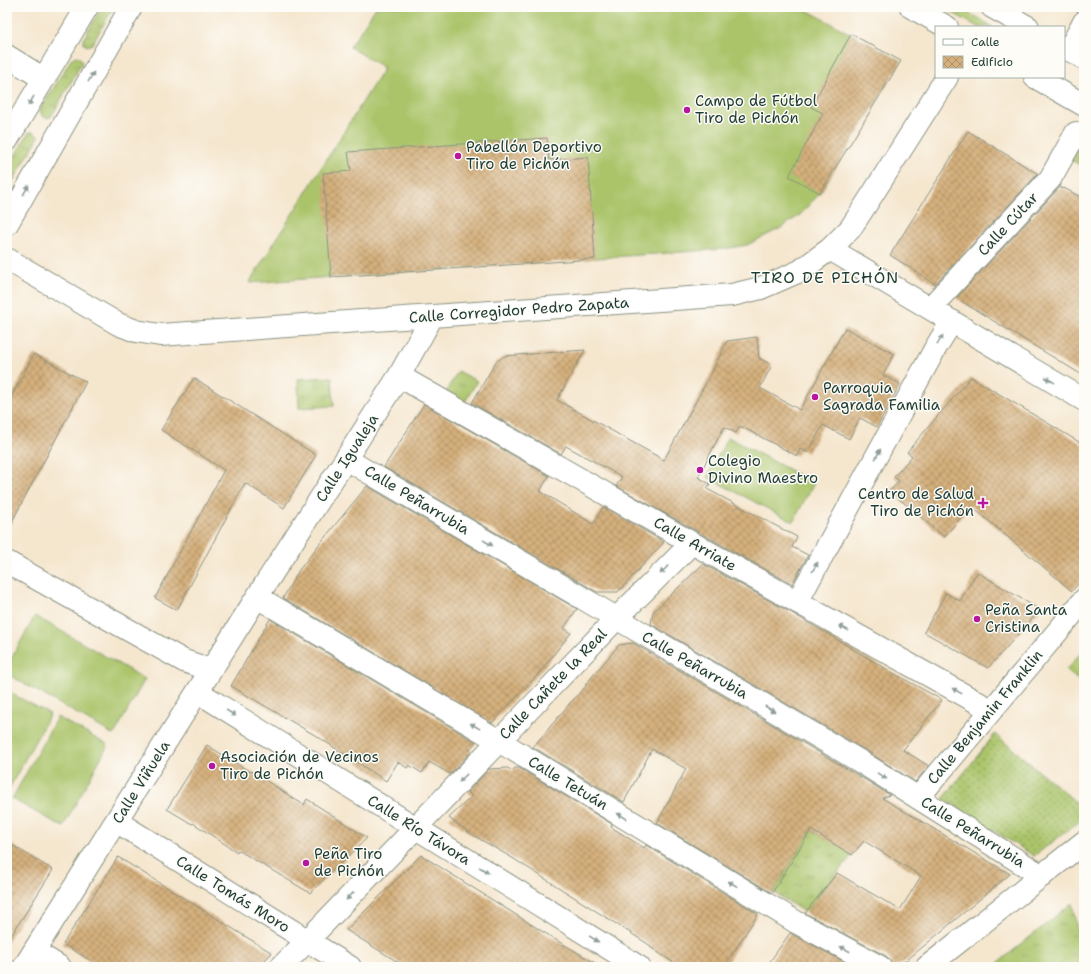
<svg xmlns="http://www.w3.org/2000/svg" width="1091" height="974" viewBox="0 0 1091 974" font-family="'Shantell Sans',sans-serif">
<defs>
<pattern id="grass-tufts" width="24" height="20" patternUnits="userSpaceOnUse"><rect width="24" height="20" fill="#abc46a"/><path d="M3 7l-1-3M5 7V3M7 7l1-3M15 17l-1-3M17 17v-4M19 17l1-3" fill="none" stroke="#8ba058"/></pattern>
<pattern id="garden-dots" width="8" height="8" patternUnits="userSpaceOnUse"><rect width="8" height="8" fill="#abc46a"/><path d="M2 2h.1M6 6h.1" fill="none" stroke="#8ba058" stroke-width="1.8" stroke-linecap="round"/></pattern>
<pattern id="building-cross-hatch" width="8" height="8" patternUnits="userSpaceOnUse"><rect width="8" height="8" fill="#d5b07d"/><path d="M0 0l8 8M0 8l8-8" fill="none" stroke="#ac9067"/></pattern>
</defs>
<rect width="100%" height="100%" fill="#fdfcf7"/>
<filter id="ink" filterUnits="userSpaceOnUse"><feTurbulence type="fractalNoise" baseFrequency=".025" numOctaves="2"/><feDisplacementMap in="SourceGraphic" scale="8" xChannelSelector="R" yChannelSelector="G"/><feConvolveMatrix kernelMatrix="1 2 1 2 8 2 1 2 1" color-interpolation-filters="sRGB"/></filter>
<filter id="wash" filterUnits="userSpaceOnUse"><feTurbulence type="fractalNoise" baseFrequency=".012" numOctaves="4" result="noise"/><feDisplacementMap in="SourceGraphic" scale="16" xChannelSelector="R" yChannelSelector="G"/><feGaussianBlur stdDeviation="0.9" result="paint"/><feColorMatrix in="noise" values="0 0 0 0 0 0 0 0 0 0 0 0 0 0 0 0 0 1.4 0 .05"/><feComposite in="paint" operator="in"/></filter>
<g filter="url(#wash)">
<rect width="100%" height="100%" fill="#f5e6ce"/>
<path fill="url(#grass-tufts)" stroke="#65804f" d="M 102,7 L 114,7 L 92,44 L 87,46 L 84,44 L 83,39 Z
M 942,7 L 958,7 L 993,27 L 978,27 Z
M 76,56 L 81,59 L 82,63 L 51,117 L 47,118 L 42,116 L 40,110 L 72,58 Z
M 29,132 L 33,132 L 39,137 L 11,184 L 7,182 L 7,169 Z
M 458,371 L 477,381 L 465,402 L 446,392 Z
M 332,377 L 334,406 L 299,408 L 298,379 Z
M 811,830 L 853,854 L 807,910 L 806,910 L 804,912 L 773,892 Z
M 1072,903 L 1084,967 L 993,967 Z"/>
<path fill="url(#garden-dots)" stroke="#65804f" d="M 1081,142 L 1084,143 L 1084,167 L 1071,160 Z
M 995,734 L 1084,809 L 1084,818 L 1034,856 L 943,799 Z"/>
<path fill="#abc46a" stroke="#65804f" d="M 376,7 L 801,7 L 901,61 L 820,193 L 800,215 L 781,228 L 747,245 L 724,249 L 249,283 L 384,68 L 350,47 Z
M 728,437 L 814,483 L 793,522 L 707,477 Z
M 35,616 L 145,679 L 114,735 L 7,674 L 7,666 Z
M 1084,649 L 1084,685 L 1066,670 Z
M 7,691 L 50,714 L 7,792 Z
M 57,717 L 108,745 L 63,827 L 12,799 Z"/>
<g id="blocks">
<path fill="url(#building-cross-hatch)" d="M 851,34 L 901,61 L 820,193 L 789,176 L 823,113 L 811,107 Z
M 968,131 L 1038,174 L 935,284 L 890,255 Z
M 547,138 L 549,160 L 588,157 L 595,259 L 331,277 L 323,173 L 351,171 L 348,152 Z
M 1060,187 L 1063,189 L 1064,188 L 1084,199 L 1084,376 L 956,298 Z
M 845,328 L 894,354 L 883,375 L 900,384 L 877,427 L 860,418 L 849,439 L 823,425 L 808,453 L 800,449 L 797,456 L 740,426 L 736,433 L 724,427 L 698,477 L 710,484 L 707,489 L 797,537 L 792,547 L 808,555 L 792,584 L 616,486 L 622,477 L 566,446 L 561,454 L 472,403 L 495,363 L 504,356 L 585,350 L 557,400 L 664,460 L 714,368 L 727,341 L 757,337 L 759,358 L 772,365 L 760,388 L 800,410 Z
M 34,354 L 86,382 L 7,531 L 7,405 Z
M 971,377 L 1084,445 L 1084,577 L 1072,591 L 971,506 L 944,537 L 890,491 L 899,481 L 894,477 L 912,456 L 907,452 Z
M 194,378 L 316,455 L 284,508 L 245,483 L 177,610 L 155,598 L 224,470 L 161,430 Z
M 424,404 L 549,476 L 540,491 L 593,524 L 603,507 L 664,542 L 618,592 L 597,592 L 384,467 Z
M 367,486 L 577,609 L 564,628 L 571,633 L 534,679 L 492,723 L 283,598 L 299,570 L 317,547 Z
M 703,564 L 792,613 L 895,674 L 942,700 L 903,750 L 929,766 L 915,782 L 867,751 L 651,624 L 653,612 Z
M 977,572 L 1040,610 L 988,668 L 924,632 L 946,593 L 960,601 Z
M 270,619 L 476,742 L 469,750 L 472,751 L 450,774 L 429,762 L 422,773 L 409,765 L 407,768 L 398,762 L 386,781 L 318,737 L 231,686 Z
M 633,643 L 854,773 L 890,795 L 882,798 L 1010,874 L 907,960 L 895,967 L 892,967 L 891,961 L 886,956 L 805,913 L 837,873 L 900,910 L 921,876 L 864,841 L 852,855 L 811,830 L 772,893 L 657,823 L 686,769 L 652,749 L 624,802 L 533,747 L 571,702 L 587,685 L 585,685 L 619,645 Z
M 207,745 L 250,772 L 251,771 L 304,805 L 307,799 L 367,838 L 310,893 L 238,850 L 237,852 L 193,823 L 192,824 L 167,809 Z
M 508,768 L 512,771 L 515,768 L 519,768 L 612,824 L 611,827 L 644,848 L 646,845 L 758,914 L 724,967 L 680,967 L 650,947 L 651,946 L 514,859 L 471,834 L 449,818 L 472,796 L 468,792 L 489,769 Z
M 7,842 L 53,870 L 7,942 Z
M 421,855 L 556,940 L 602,967 L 406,967 L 346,930 Z
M 118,857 L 214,917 L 272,953 L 258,967 L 101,967 L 63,944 Z
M 790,933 L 854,967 L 766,967 Z"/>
</g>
</g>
<g filter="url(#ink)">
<use href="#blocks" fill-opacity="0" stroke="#8a9281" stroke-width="1"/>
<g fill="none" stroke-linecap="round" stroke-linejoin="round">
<g stroke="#8a9281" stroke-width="24">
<path id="street" d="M 1069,50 L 1084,22
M 7,56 L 44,79
M 830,249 L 1084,400
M 7,259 L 118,324 L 136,331 L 160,335 L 732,295 L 761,288 L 800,271 L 830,249 L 850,229 L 867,203 L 947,77
M 930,308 L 1050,179 L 1076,133
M 399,376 L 692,543 L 991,710
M 346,459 L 861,762 L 1042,876
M 7,562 L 184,661 L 211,670
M 257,597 L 499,741 L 796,922 L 880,967
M 797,602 L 936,347 L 952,321
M 198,692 L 639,967
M 918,798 L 1084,600
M 116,821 L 350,967
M 34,951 L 60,967
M 24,967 L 257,597 L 399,376 L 432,317
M 281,967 L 307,941 L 616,619 L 692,543
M 927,967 L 1084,842"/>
</g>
<g stroke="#8a9281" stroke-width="24">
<path id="secondary" d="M 7,140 L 87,7
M 7,224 L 131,7"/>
</g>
<g stroke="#8a9281" stroke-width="24">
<path id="primary" d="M 911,7 L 947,27
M 992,7 L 1028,27
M 1064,47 L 1084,58
M 1035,77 L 1084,105"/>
</g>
<use href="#street" stroke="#fff" stroke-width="22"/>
<use href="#secondary" stroke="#fff" stroke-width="22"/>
<use href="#primary" stroke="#fff" stroke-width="22"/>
</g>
<defs><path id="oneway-solid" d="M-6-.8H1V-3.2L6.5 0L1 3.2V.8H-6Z"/></defs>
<g fill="#8f9e9a">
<use href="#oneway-solid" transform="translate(91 77) rotate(-60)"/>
<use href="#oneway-solid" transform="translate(31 101) rotate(121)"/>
<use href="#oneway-solid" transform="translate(26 190) rotate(-60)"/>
<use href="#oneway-solid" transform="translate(940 340) rotate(-59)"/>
<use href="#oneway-solid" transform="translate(1050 380) rotate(-149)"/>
<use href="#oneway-solid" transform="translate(878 454) rotate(-62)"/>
<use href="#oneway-solid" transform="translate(488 543) rotate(31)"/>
<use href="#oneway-solid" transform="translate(815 567) rotate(-60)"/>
<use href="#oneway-solid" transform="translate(664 570) rotate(135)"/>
<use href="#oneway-solid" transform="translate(844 628) rotate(-151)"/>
<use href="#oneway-solid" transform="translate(957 691) rotate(-151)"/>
<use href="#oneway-solid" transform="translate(770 709) rotate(30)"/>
<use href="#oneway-solid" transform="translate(231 713) rotate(32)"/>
<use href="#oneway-solid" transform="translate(475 726) rotate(-149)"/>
<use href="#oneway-solid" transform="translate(882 776) rotate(32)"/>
<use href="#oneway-solid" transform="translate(463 778) rotate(134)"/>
<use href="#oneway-solid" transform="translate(622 816) rotate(-149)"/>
<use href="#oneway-solid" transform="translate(484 870) rotate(32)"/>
<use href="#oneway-solid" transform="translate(733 884) rotate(-149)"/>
<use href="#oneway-solid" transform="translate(350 896) rotate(134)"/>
<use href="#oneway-solid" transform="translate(594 939) rotate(32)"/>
<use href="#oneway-solid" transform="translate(845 949) rotate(-152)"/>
</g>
</g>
<g fill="#b5179e" stroke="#fdfcf7" stroke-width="1.5">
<circle cx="687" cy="110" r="4"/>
<circle cx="458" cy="156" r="4"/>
<circle cx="815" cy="397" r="4"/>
<circle cx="700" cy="470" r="4"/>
<path d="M981 497h4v4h4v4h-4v4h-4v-4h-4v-4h4z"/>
<circle cx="977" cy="619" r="4"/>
<circle cx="212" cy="766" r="4"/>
<circle cx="306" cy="863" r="4"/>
</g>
<g text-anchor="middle" stroke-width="3" stroke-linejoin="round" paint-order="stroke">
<g font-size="15" fill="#1f3d34" stroke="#fdfcf7" text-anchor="start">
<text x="695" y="106">Campo de Fútbol<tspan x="695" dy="17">Tiro de Pichón</tspan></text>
<text x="466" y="152">Pabellón Deportivo<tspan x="466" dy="17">Tiro de Pichón</tspan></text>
<text x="823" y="393">Parroquia<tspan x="823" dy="17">Sagrada Familia</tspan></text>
<text x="708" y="466">Colegio<tspan x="708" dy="17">Divino Maestro</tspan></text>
<text x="974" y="499" text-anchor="end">Centro de Salud<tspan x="974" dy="17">Tiro de Pichón</tspan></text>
<text x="985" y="615">Peña Santa<tspan x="985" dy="17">Cristina</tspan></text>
<text x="220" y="762">Asociación de Vecinos<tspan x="220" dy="17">Tiro de Pichón</tspan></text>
<text x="314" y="859">Peña Tiro<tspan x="314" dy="17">de Pichón</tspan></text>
</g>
<g font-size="15" fill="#1f3d34" stroke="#fdfcf7">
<text transform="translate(1008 224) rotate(-47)" y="5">Calle Cútar</text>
<text transform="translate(519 310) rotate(-4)" y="5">Calle Corregidor Pedro Zapata</text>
<text transform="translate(347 458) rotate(-57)" y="5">Calle Igualeja</text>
<text transform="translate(417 500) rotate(31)" y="5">Calle Peñarrubia</text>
<text transform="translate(695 544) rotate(30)" y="5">Calle Arriate</text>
<text transform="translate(695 665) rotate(30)" y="5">Calle Peñarrubia</text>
<text transform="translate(553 684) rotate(-46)" y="5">Calle Cañete la Real</text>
<text transform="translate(985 717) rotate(-50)" y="5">Calle Benjamin Franklin</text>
<text transform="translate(141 782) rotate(-58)" y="5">Calle Viñuela</text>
<text transform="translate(568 783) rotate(31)" y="5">Calle Tetuán</text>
<text transform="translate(419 830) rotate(32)" y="5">Calle Río Távora</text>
<text transform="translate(973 832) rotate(32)" y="5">Calle Peñarrubia</text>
<text transform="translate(233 894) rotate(32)" y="5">Calle Tomás Moro</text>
</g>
<g font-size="16" letter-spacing="1" fill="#1f3d34" stroke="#fdfcf7">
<text x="825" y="283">TIRO DE PICHÓN</text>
</g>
</g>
<rect width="1091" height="974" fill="none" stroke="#fdfcf7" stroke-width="24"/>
<rect x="935" y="26" width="130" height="52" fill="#fdfcf7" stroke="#a4b0a9"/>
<rect x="943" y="39" width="20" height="6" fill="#ffffff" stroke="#a4b0a9"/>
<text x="971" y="46" font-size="12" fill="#1f3d34">Calle</text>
<rect x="943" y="56" width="20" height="12" fill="url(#building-cross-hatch)" stroke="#a4b0a9"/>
<text x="971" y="66" font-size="12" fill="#1f3d34">Edificio</text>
</svg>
